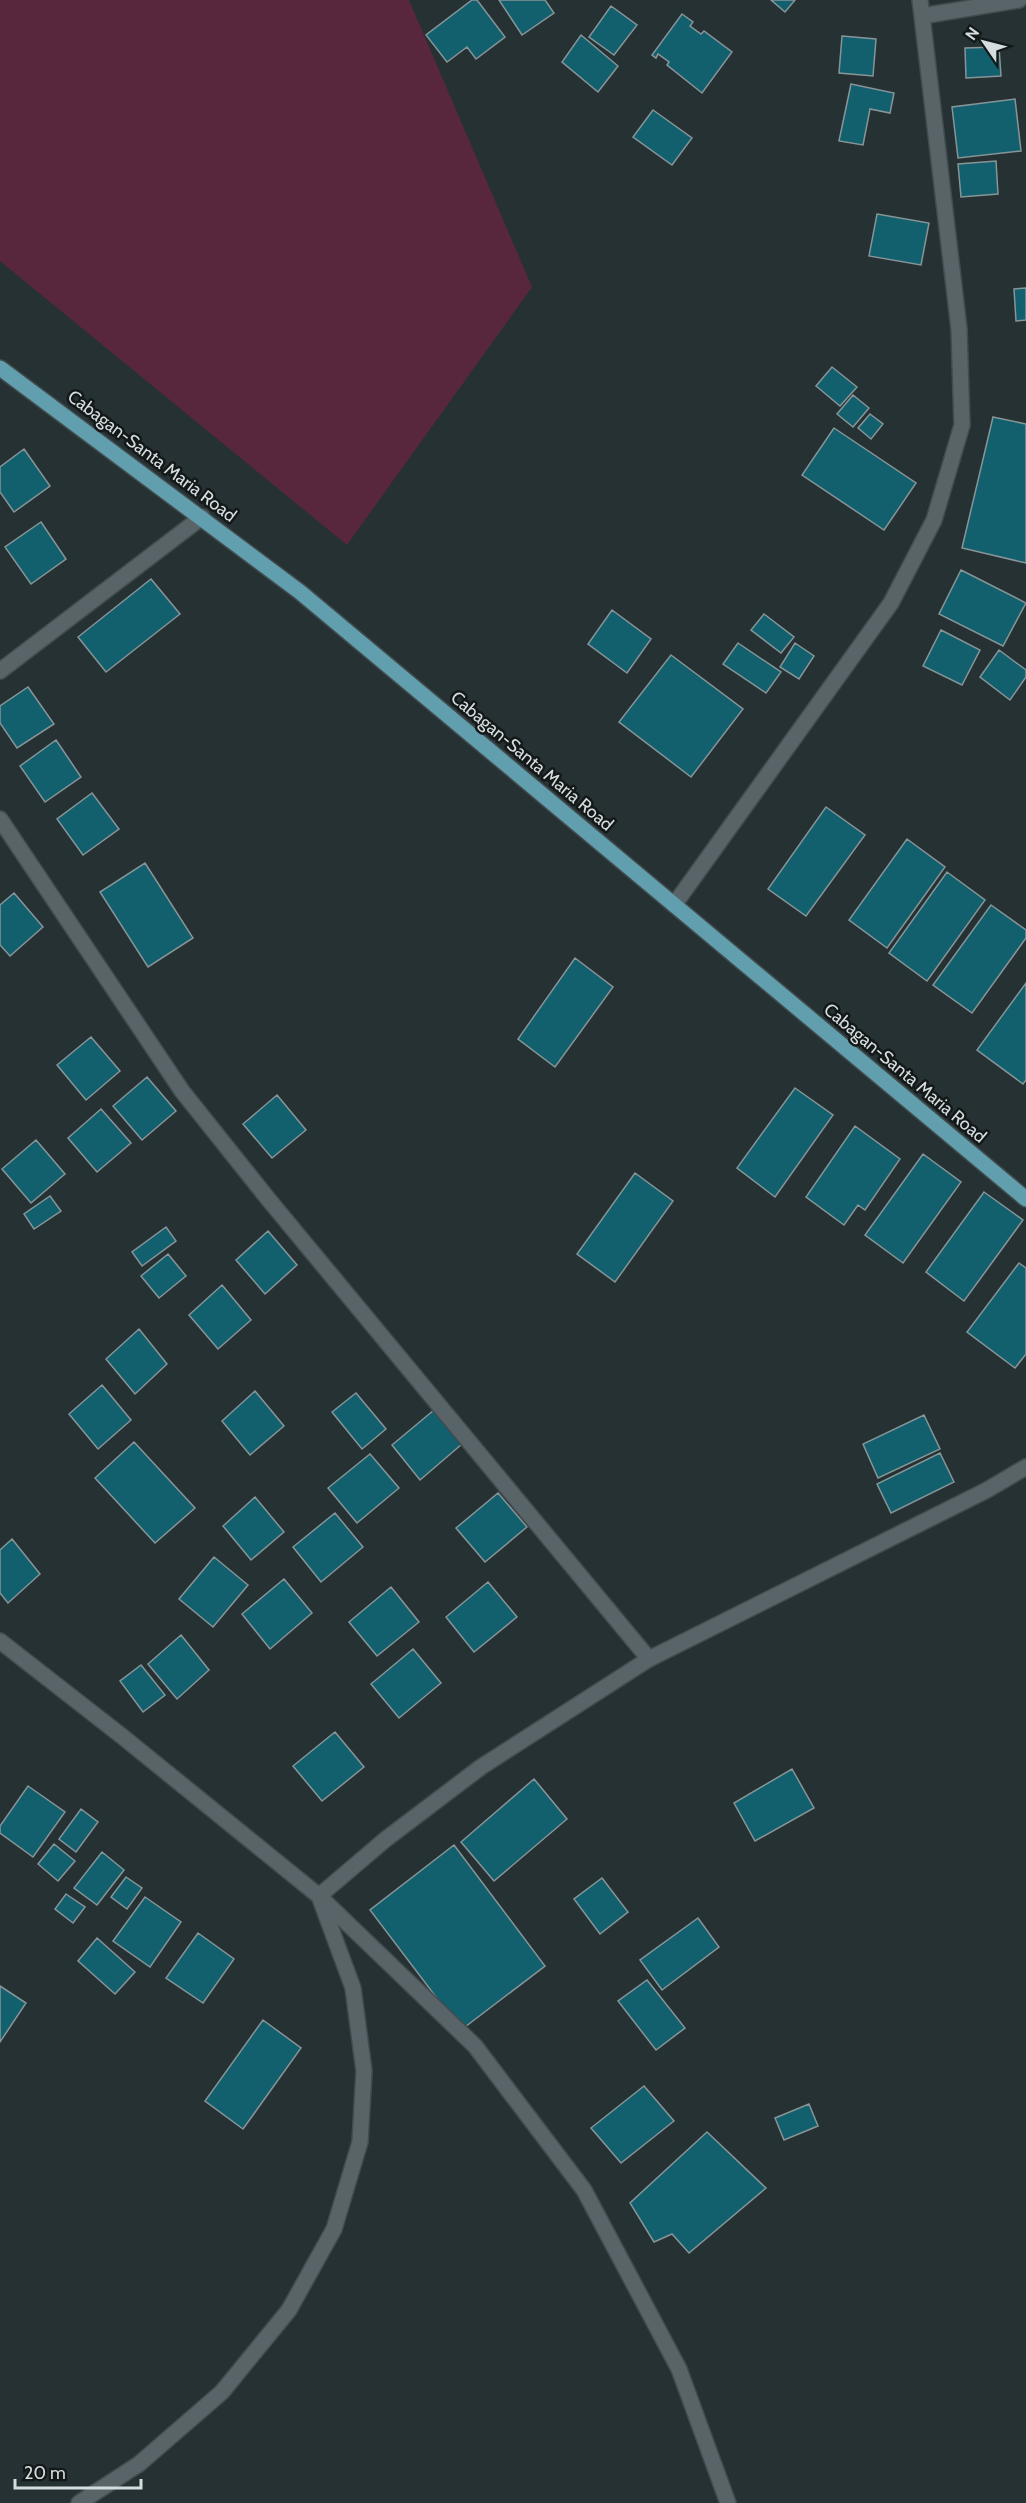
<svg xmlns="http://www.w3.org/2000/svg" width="1026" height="2503" viewBox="0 0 1026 2503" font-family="Cabin,sans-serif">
<rect width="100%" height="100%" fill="#263133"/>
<path fill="#59273d" d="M 0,0 L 409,0 L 532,287 L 347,545 L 0,261 Z"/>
<path fill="#125f6e" stroke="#889598" stroke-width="1.5" d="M 472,0 L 477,0 L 505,37 L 476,59 L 467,47 L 447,62 L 426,35 Z
M 499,0 L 545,0 L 554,13 L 522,35 Z
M 771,0 L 795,0 L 785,12 Z
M 611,6 L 637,25 L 614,55 L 589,37 Z
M 682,14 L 693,22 L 690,26 L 701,34 L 704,31 L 732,52 L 702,93 L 667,65 L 669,62 L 658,54 L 656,58 L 652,55 Z
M 581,35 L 618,66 L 598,92 L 562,62 Z
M 842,36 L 876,39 L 873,76 L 839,73 Z
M 999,47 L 1001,76 L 966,78 L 965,48 Z
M 851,84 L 894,93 L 890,113 L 870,109 L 863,145 L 839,141 Z
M 1015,99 L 1021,151 L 958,158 L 952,107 Z
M 653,110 L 692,138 L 672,165 L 633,137 Z
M 996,161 L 998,194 L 961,197 L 958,164 Z
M 877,214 L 929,223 L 921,265 L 869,256 Z
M 1026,288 L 1026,320 L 1016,321 L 1014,289 Z
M 832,367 L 857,387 L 840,406 L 816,386 Z
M 853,395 L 869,408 L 853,427 L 837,414 Z
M 870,414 L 883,424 L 871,439 L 858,428 Z
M 993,417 L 1026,424 L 1026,563 L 962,548 Z
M 834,428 L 916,483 L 884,530 L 802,475 Z
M 24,449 L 50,486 L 14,512 L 0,492 L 0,467 Z
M 41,522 L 66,559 L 31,584 L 5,547 Z
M 961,570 L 1026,603 L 1003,646 L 939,614 Z
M 151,579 L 180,614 L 106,672 L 78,637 Z
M 612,610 L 651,639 L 627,673 L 588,644 Z
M 764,614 L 794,637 L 781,653 L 751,630 Z
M 941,630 L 980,650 L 962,685 L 923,666 Z
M 738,643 L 781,672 L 766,693 L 723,664 Z
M 795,643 L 814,656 L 799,679 L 780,667 Z
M 999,650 L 1026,670 L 1026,677 L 1010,700 L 980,677 Z
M 671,655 L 743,709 L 691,777 L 619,722 Z
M 28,687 L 54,724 L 17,748 L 0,723 L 0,706 Z
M 56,740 L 81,777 L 45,802 L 20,766 Z
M 92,793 L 119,829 L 83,855 L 57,819 Z
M 826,807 L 865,835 L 806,916 L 768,889 Z
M 907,839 L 945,867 L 887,948 L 849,920 Z
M 145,863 L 193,938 L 148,967 L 100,892 Z
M 947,872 L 985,900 L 927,981 L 889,953 Z
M 14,893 L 43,927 L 10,956 L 0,945 L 0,905 Z
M 991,905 L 1026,930 L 1026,938 L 972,1013 L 933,985 Z
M 575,958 L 613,987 L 555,1067 L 518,1039 Z
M 1026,983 L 1026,1080 L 1023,1084 L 977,1050 Z
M 91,1037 L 120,1071 L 86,1100 L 57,1065 Z
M 147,1077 L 176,1111 L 142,1140 L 113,1106 Z
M 795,1088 L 833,1115 L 775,1197 L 737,1168 Z
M 277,1095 L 306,1130 L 272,1158 L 243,1124 Z
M 101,1109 L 131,1143 L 97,1172 L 68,1138 Z
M 855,1126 L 900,1159 L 865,1210 L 858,1205 L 844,1225 L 806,1197 Z
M 36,1140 L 65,1174 L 31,1203 L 2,1169 Z
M 923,1154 L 961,1182 L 903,1263 L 865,1235 Z
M 635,1173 L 673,1201 L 615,1282 L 577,1254 Z
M 984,1192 L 1023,1220 L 964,1301 L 926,1272 Z
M 50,1196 L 61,1211 L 34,1229 L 24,1214 Z
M 166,1227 L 176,1241 L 142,1266 L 132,1252 Z
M 268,1231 L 297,1265 L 265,1294 L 236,1260 Z
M 168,1254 L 186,1276 L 159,1298 L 141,1276 Z
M 1019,1263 L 1026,1268 L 1026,1354 L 1015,1368 L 967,1332 Z
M 222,1285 L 251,1320 L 218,1349 L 189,1315 Z
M 139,1329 L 167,1364 L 135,1394 L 106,1359 Z
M 102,1385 L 131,1420 L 98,1449 L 69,1414 Z
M 255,1391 L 284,1426 L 250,1455 L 222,1421 Z
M 356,1393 L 386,1429 L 362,1449 L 332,1412 Z
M 434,1410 L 462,1444 L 420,1480 L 392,1445 Z
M 924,1415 L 940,1449 L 878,1478 L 863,1444 Z
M 134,1442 L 195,1508 L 155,1543 L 95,1478 Z
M 940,1453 L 954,1482 L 891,1513 L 877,1484 Z
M 370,1454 L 399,1488 L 357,1523 L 328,1488 Z
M 498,1493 L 527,1527 L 485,1562 L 456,1528 Z
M 255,1497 L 284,1532 L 251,1560 L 223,1526 Z
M 335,1513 L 363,1547 L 321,1582 L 293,1547 Z
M 12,1539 L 40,1574 L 8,1603 L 0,1593 L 0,1550 Z
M 214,1557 L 248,1585 L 213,1627 L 179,1599 Z
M 284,1579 L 312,1613 L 270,1649 L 242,1614 Z
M 488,1582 L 517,1617 L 474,1652 L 446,1617 Z
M 391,1587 L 419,1622 L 377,1656 L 349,1622 Z
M 181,1635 L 209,1670 L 177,1699 L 148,1664 Z
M 413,1649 L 441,1683 L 399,1718 L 371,1684 Z
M 141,1665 L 165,1695 L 143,1712 L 120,1681 Z
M 335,1732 L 364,1767 L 322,1801 L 293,1766 Z
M 792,1769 L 814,1808 L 755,1841 L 734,1803 Z
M 534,1779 L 567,1819 L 494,1881 L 461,1842 Z
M 28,1786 L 65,1812 L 33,1857 L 0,1833 L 0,1826 Z
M 81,1809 L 98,1822 L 76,1852 L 59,1839 Z
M 54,1844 L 75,1861 L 58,1881 L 38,1864 Z
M 454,1845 L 545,1966 L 461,2030 L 370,1910 Z
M 102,1852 L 124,1870 L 97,1905 L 74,1888 Z
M 126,1877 L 142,1888 L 127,1909 L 111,1897 Z
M 602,1878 L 628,1912 L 600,1934 L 574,1899 Z
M 66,1894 L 85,1907 L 73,1923 L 55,1909 Z
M 145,1897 L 181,1922 L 150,1967 L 113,1941 Z
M 698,1918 L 719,1947 L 662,1990 L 640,1960 Z
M 198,1933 L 234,1959 L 203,2003 L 166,1978 Z
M 97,1938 L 135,1972 L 115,1994 L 78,1961 Z
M 647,1980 L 685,2028 L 656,2050 L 618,2001 Z
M 0,1986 L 26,2003 L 0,2042 Z
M 263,2020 L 301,2048 L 243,2129 L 205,2101 Z
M 644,2086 L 674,2121 L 621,2163 L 591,2128 Z
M 809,2104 L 818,2126 L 784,2140 L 775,2118 Z
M 707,2132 L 766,2188 L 689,2253 L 672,2234 L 654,2242 L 630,2203 Z"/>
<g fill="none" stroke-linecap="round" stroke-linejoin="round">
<g stroke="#424c4e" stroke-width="18">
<path id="minor" d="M 920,0 L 922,16 L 1019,0
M 0,671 L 202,517
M 0,819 L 182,1091 L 269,1200 L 649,1659
M 674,905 L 891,603 L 934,520 L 962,425 L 959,329 L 922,16
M 0,1641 L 123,1737 L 319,1896 L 475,2046 L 584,2190 L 679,2369 L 728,2503
M 79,2503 L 139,2464 L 222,2392 L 289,2310 L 334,2229 L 360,2142 L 364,2071 L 353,1988 L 319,1896 L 386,1839 L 481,1767 L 649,1659 L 987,1490 L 1026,1467"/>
</g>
<g stroke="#424c4e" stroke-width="18">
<path id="major" d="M 0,368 L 300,592 L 1026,1199"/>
</g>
<use href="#minor" stroke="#586467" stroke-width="15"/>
<use href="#major" stroke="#629fae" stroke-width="15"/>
</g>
<g text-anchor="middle" stroke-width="5" stroke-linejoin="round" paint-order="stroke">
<g font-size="18" fill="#d6dddf" stroke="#131819">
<text transform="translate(152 456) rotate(37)" y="6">Cabagan-Santa Maria Road</text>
<text transform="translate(532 761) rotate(40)" y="6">Cabagan-Santa Maria Road</text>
<text transform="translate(905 1073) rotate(40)" y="6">Cabagan-Santa Maria Road</text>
</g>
</g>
<g transform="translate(984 42) rotate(305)" stroke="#131819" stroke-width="4.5" paint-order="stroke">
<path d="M0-4.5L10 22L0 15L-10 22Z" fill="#d6dddf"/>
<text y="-9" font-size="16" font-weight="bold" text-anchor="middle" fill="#d6dddf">N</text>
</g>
<path d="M15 2479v9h126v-9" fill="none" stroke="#d6dddf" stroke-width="3"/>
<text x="24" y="2479" font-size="18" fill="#d6dddf" stroke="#131819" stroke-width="4.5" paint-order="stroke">20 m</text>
</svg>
